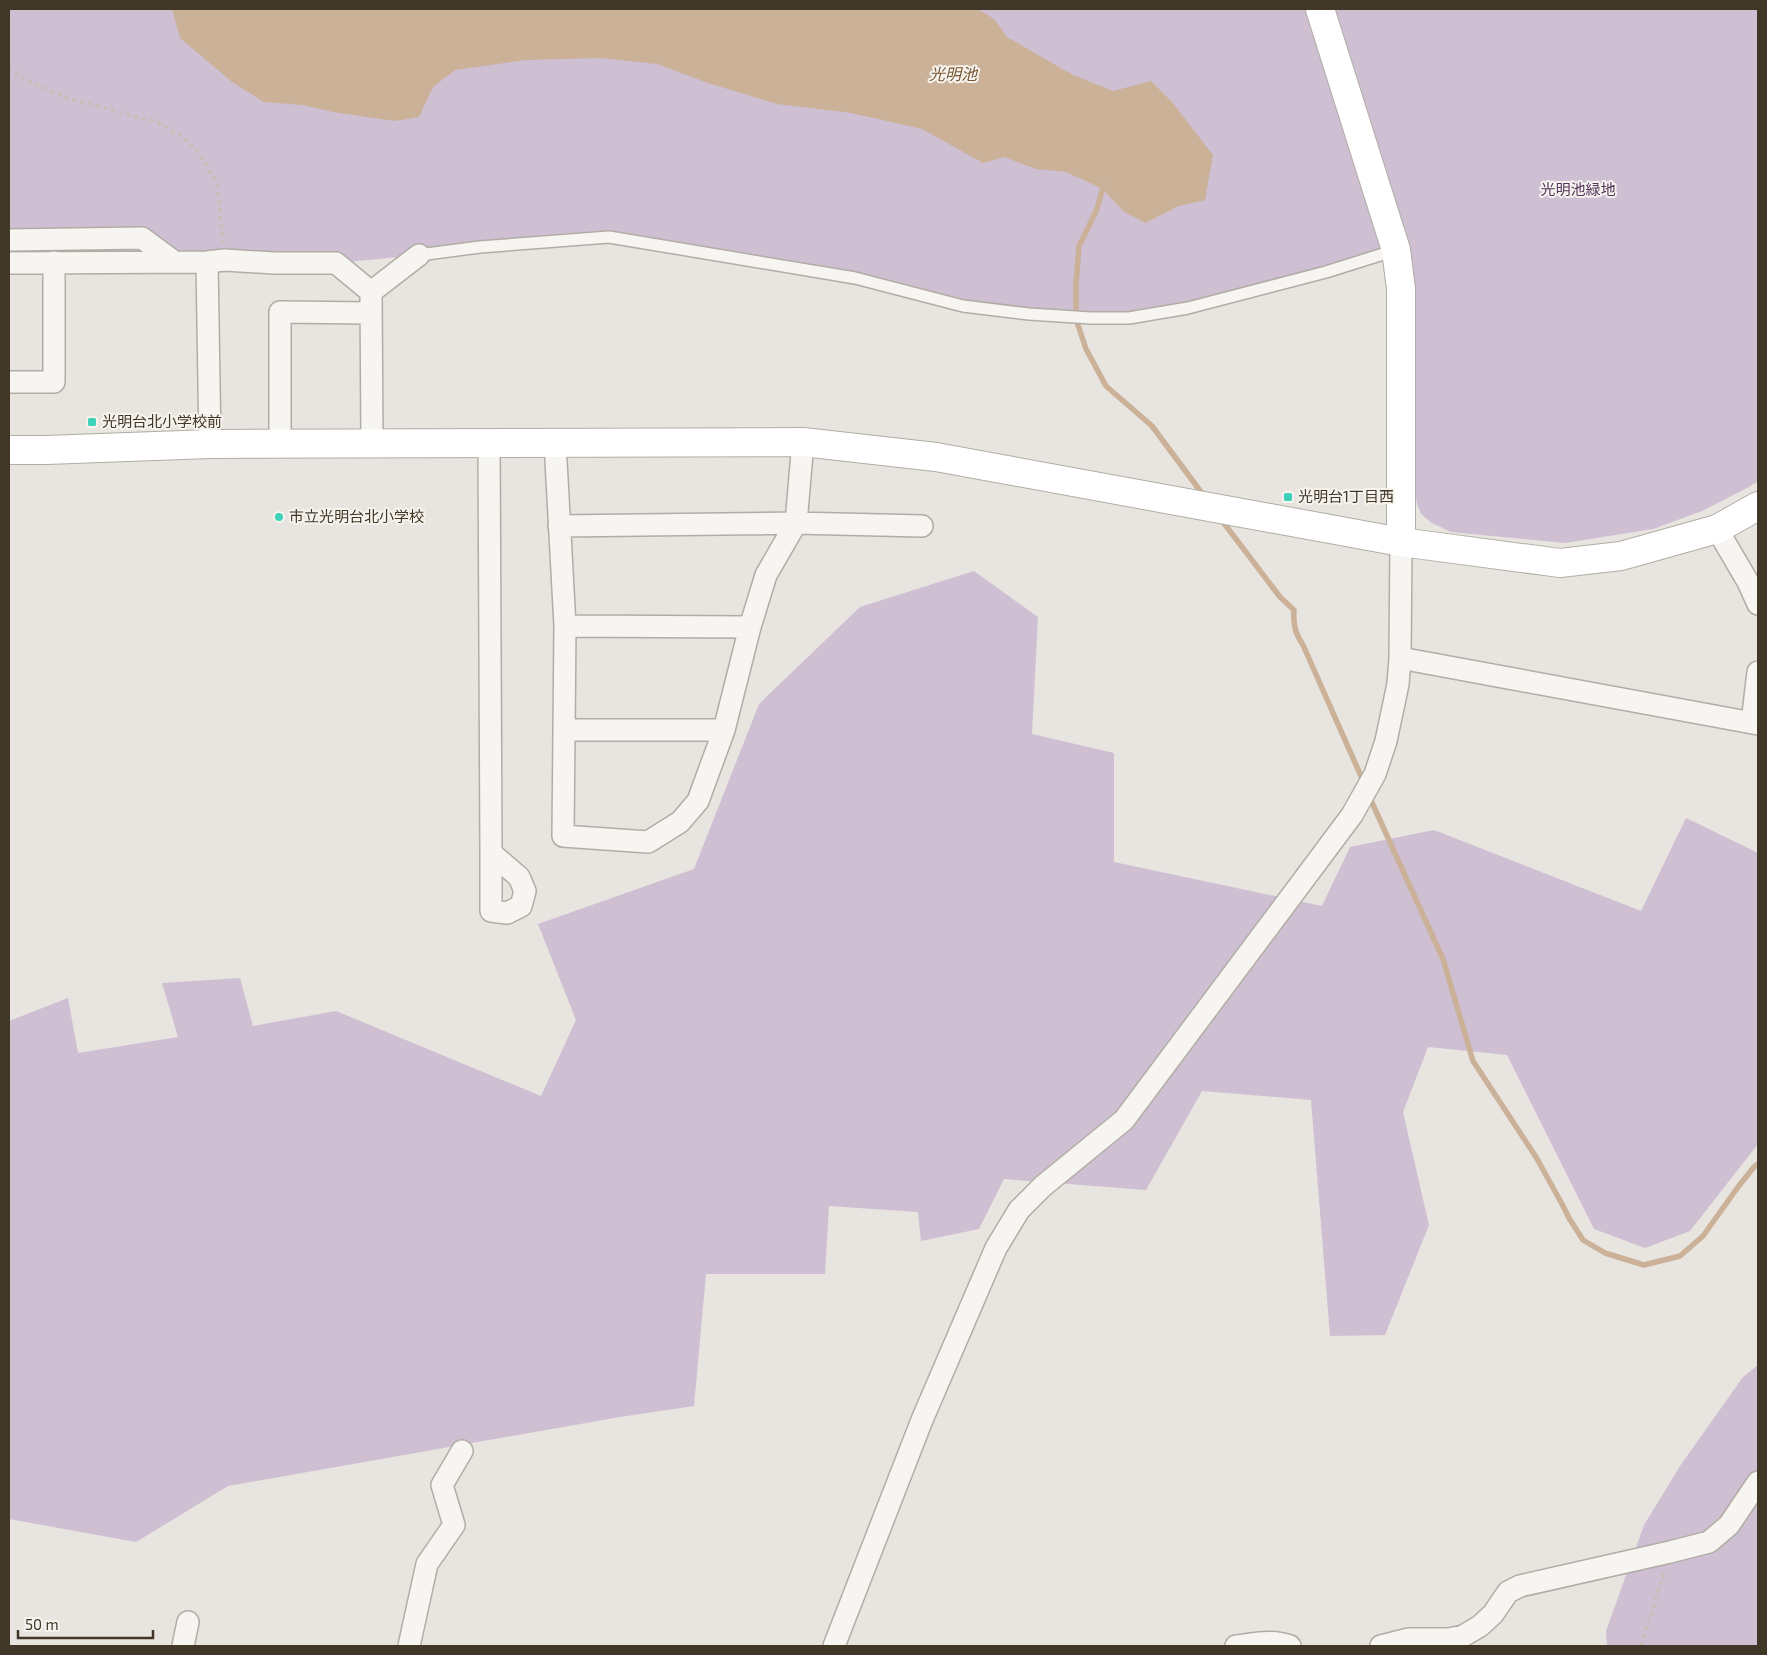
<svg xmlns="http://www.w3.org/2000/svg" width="1767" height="1655" viewBox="0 0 1767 1655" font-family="'Exo 2','Noto Sans JP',sans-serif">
<rect width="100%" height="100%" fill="#e8e4df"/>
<path fill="#cebfd3" d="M 9,9 L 1758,9 L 1758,481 L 1747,488 L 1702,511 L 1653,529 L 1565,543 L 1451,532 L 1432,523 L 1421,514 L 1417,504 L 1413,472 L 1413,353 C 1417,316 1415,281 1406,245 L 1129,318 L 963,306 L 855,278 L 609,237 L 336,263 L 9,263 Z
M 974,571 L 1038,617 L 1032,734 L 1114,753 L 1114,862 L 1322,906 L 1350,847 L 1434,830 L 1641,911 L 1686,818 L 1758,853 L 1758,1144 L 1690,1231 L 1645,1248 L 1594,1229 L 1507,1055 L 1428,1047 L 1403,1112 L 1429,1225 L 1385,1335 L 1330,1336 L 1311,1100 L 1202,1091 L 1146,1190 L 1004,1179 L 979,1229 L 921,1241 L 918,1212 L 829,1206 L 825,1274 L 706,1274 L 694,1406 L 620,1417 L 228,1486 L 136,1542 L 9,1519 L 9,1021 L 68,998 L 78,1053 L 178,1037 L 162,983 L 240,978 L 253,1026 L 336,1011 L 541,1096 L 576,1020 L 538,924 L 694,869 L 759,704 L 860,607 Z
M 1758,1365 L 1758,1646 L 1607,1646 L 1606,1631 L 1644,1525 L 1680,1466 L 1743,1377 Z"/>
<path fill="#cab198" d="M 172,9 L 978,9 L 994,19 L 1007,37 L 1073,75 L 1113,91 L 1151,81 L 1172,102 L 1213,155 L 1205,200 L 1179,206 L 1145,223 L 1123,211 L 1103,189 L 1066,172 L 1036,169 L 1004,157 L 983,163 L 922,129 L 851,113 L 777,104 L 708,83 L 657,64 L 600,58 L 526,60 L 455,70 L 433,87 L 419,117 L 394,121 L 333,112 L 302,105 L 264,102 L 232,82 L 180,38 Z"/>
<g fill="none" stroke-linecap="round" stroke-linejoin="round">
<path stroke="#cab198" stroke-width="5.5" d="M 1104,183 L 1097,209 L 1079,246 L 1076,284 L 1076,306 L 1078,325 L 1086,349 L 1106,386 L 1152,426 L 1204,496
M 1220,518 L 1280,597 L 1294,610 C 1293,624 1295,633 1303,645 L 1364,783
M 1369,796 L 1443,959 L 1473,1061 L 1536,1157 L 1562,1204 L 1569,1218 L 1583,1240 L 1605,1253 L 1644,1265 L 1680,1256 L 1703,1236 L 1738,1187 L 1754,1167 L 1758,1164"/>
<g stroke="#b2ada4" stroke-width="14">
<path id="lane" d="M 419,255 L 480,247 L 609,237 L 855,278 L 963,306 L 1029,314 L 1091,318 L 1129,318 L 1188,308 L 1326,272 L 1396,250"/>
</g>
<g stroke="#b2ada4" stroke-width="24">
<path id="street" d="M 9,240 L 142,238 L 173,261
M 207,262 L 210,444
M 9,263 L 207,262 L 225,260 L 274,263 L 336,263 L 371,292 L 372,443
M 371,292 L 419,255
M 9,382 L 54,382 L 54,262
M 555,442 L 565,626 L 563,836 L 648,842 L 680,822 L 698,801 L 724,730 L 750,627 L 766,575 L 796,523 L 803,442
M 280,443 L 280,312 L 371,313
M 489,443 L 491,853 L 519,877 L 525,891 L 521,906 L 507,913 L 491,911 L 491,853
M 559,526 L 796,523 L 922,526
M 1717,529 L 1748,582 L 1758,604
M 565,626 L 750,627
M 1400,658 L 1758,724
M 1752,723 L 1758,672
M 564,730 L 724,730
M 183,1646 L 188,1622
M 409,1646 L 427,1564 L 454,1525 L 442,1485 L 462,1451
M 834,1646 L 922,1420 L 996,1248 L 1019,1210 L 1043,1186 L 1124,1120 L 1352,815 L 1375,774 L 1386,741 L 1398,684 L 1400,658 L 1401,542
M 1236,1646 C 1254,1644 1272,1639 1290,1646
M 1381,1646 L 1409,1639 L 1449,1639 L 1463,1636 L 1480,1626 L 1493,1614 L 1508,1592 L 1520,1586 L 1670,1552 L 1709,1542 L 1729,1525 L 1758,1482"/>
</g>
<g stroke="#b2ada4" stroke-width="30">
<path id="secondary" d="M 1320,9 L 1396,250 L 1401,289 L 1401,542
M 9,450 L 46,450 L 210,444 L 803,442 L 936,457 L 1401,542 L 1560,563 L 1621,556 L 1717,529 L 1758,506"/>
</g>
<path stroke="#c4c0b8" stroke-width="3" stroke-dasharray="4 4" stroke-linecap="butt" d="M 9,67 L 22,79 L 71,99 L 157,122 L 182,136 L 200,154 L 217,184 L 223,242
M 1641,1646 L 1664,1573"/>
<use href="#lane" stroke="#f7f5f1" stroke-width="11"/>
<use href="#street" stroke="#f7f5f1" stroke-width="21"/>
<use href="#secondary" stroke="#fff" stroke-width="28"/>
</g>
<g fill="#40d1ba" stroke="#f6f3ee" stroke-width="2">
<rect x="87" y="417" width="10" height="10" rx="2.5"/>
<rect x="1283" y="492" width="10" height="10" rx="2.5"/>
<circle cx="279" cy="517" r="5"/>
</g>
<g text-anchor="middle" stroke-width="4" stroke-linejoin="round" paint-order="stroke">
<g font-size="15" fill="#54345c" stroke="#f6f3ee">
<text x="1578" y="195">光明池緑地</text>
</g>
<g font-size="15" fill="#403727" stroke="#f6f3ee" text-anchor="start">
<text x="102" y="427">光明台北小学校前</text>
<text x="1298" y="502">光明台1丁目西</text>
<text x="289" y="522">市立光明台北小学校</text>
</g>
<g font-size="16" font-style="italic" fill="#755630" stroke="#f6f3ee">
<text x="953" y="80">光明池</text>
</g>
</g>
<rect width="1767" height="1655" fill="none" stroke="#403727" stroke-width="20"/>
<path d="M18 1630v8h135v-8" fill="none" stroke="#403727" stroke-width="2.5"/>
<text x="25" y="1630" font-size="15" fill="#403727" stroke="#f6f3ee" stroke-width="4" paint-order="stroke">50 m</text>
</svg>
